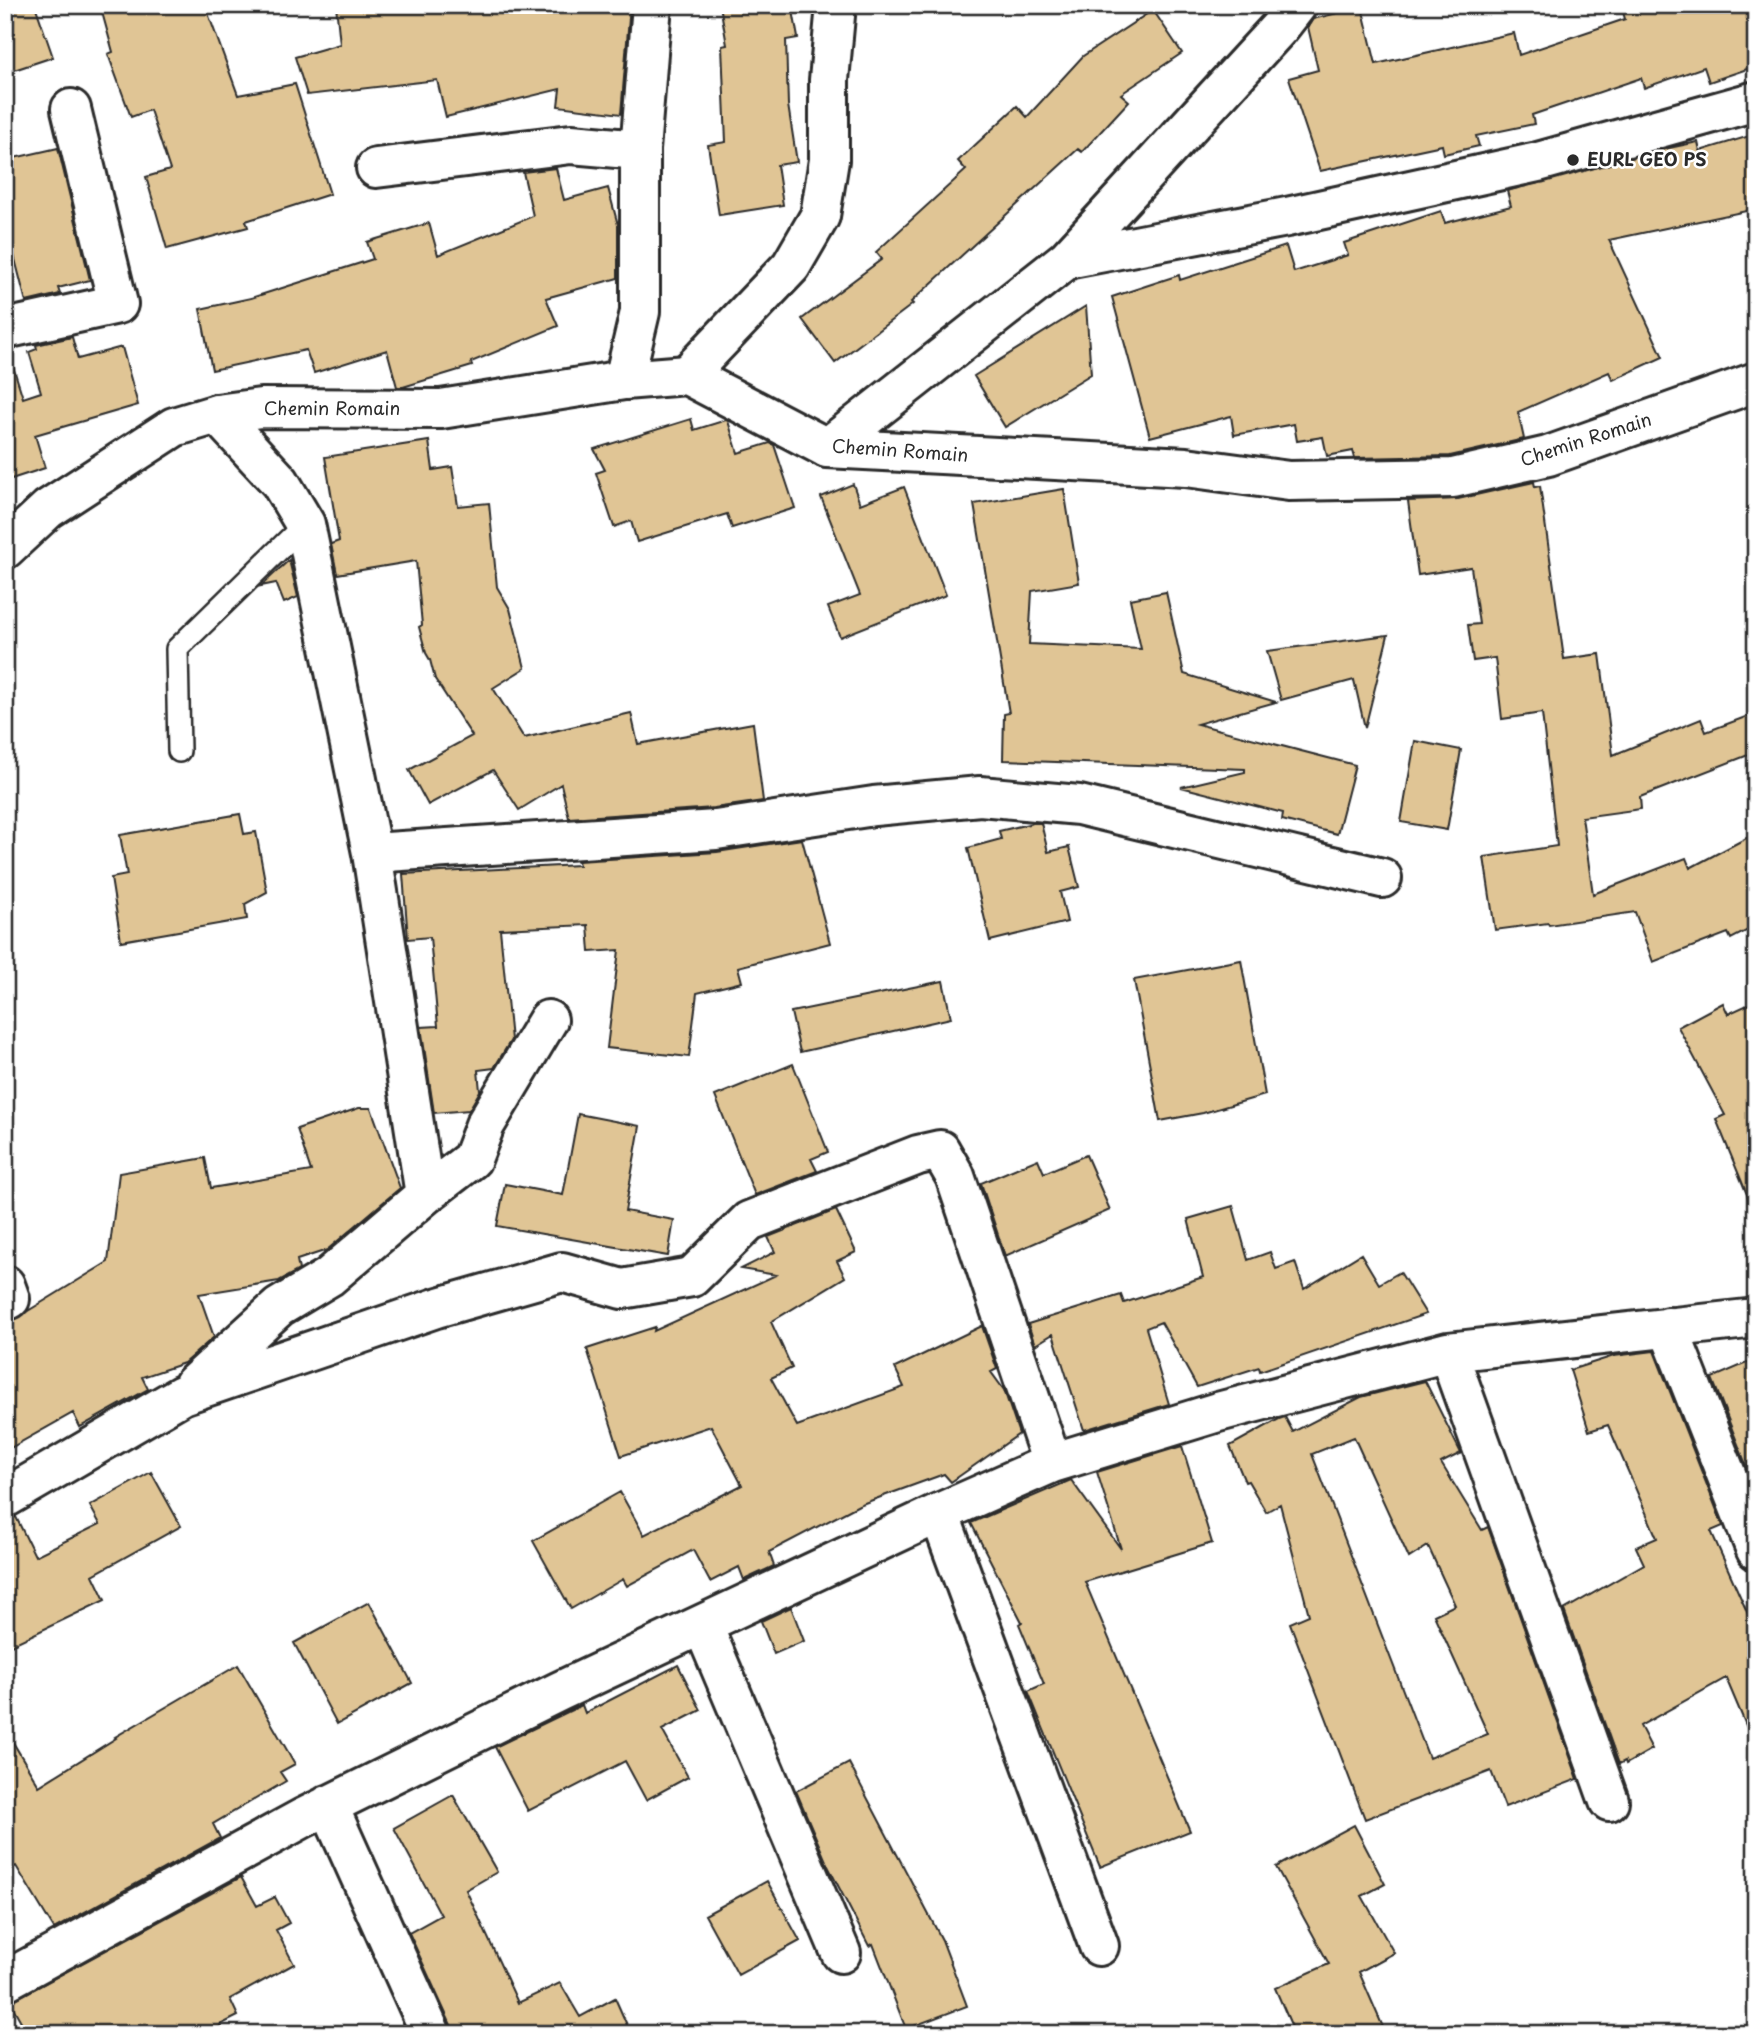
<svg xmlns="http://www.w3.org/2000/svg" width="1761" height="2039" viewBox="0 0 1761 2039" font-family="'Playpen Sans',sans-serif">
<rect width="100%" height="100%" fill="#fff"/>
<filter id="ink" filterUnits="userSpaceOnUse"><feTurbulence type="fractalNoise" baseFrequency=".0143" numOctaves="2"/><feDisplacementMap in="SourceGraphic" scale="14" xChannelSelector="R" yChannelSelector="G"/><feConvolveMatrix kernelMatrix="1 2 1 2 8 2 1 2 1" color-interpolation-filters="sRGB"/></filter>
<g filter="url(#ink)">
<path fill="#e0c595" stroke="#2b2b2b" stroke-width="2" fill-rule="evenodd" d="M 5,5 L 35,5 L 53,57 L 5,73 Z
M 100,5 L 205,5 L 238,95 L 295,84 L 330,194 L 246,221 L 248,227 L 167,249 L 146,177 L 170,170 L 150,110 L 131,117 L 108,54 L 113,52 Z
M 336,5 L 630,5 L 621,114 L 558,106 L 560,89 L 446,117 L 437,80 L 307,95 L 295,57 L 340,44 Z
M 720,5 L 792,5 L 798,38 L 786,40 L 788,105 L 797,162 L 777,165 L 783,205 L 719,215 L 708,145 L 726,142 L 722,46 L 727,45 Z
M 1621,5 L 1756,5 L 1756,66 L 1709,82 L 1704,67 L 1644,88 L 1641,78 L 1532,115 L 1534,124 L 1476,136 L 1479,146 L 1444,154 L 1442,145 L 1320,171 L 1289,78 L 1318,70 L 1308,27 L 1313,19 L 1362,7 L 1376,64 L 1514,33 L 1519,55 L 1625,19 Z
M 1153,10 L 1182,53 L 1121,94 L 1129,101 L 1082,152 L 1078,149 L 911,302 L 913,304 L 835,363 L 802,319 L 882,259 L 876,252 L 966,170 L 958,161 L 1017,106 L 1027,117 L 1083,56 Z
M 1756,134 L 1756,209 L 1609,240 L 1663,357 L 1613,380 L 1609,372 L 1518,412 L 1524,439 L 1450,456 L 1355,458 L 1353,451 L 1327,456 L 1323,437 L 1297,441 L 1294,424 L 1234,435 L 1231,416 L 1150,437 L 1112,297 L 1179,275 L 1180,280 L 1286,246 L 1294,272 L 1348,255 L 1344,243 L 1441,211 L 1445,223 L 1511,206 L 1507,191 L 1669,148 L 1698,142 L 1700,151 Z
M 58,148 L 90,280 L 58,288 L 60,294 L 26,302 L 5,220 L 5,160 Z
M 556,168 L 564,200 L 608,188 L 618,225 L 618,278 L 546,298 L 558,326 L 471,362 L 472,366 L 403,387 L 397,387 L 387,350 L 314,373 L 306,350 L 212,370 L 200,309 L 251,298 L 373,259 L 367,242 L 429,223 L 438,255 L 533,216 L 523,172 Z
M 1086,306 L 1091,374 L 1005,427 L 974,376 Z
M 72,337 L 78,359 L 122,347 L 138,405 L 35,435 L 45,468 L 5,481 L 5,364 L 12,363 L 23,398 L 41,392 L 29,352 L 37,349 L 36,345 Z
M 691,419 L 694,430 L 726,420 L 728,421 L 738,453 L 770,443 L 774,445 L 795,508 L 732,528 L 727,514 L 637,542 L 631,521 L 614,527 L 596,473 L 605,470 L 594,449 Z
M 429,441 L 433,470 L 452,467 L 458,506 L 489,503 L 497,587 L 510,609 L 525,668 L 493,688 L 524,738 L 631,713 L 638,744 L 753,723 L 763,801 L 714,808 L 569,818 L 561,784 L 519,810 L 493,770 L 428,805 L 409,770 L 472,736 L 435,679 L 430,660 L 426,653 L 419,627 L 422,625 L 416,561 L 337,574 L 331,544 L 339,541 L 325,457 Z
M 1534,482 L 1535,487 L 1540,486 L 1564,659 L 1600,654 L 1613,755 L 1701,719 L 1706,732 L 1756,713 L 1756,752 L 1640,797 L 1641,809 L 1582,817 L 1593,894 L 1686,858 L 1690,868 L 1756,833 L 1756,926 L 1731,939 L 1728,933 L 1653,962 L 1635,912 L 1549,925 L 1548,923 L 1495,930 L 1484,857 L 1557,846 L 1542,713 L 1502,719 L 1495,658 L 1473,661 L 1468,625 L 1479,624 L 1471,567 L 1418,575 L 1408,501 L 1458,499 Z
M 853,484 L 860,504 L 904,487 L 946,595 L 840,637 L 828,607 L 860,595 L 821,497 Z
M 1064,489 L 1079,583 L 1032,591 L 1029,644 L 1141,649 L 1130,599 L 1166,592 L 1184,674 L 1276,702 L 1197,724 L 1355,765 L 1337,834 L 1282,820 L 1283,813 L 1181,787 L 1245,772 L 1245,769 L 1003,760 L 1004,714 L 1009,713 L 974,504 Z
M 289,560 L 298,597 L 284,603 L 276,583 L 261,586 Z
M 1388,635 L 1365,728 L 1354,680 L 1281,700 L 1267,651 Z
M 1415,741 L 1461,750 L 1447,830 L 1401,822 Z
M 240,814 L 244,834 L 256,832 L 267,892 L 245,904 L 247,919 L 121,941 L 111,878 L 127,875 L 120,835 Z
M 1033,823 L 1041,823 L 1048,852 L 1069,847 L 1079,887 L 1060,892 L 1067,922 L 990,941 L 968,848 L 1001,839 L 999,831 Z
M 802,839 L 830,943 L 738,967 L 742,982 L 697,993 L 689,1057 L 607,1048 L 619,950 L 590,952 L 588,925 L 500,929 L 511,1040 L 494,1068 L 478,1070 L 480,1091 L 469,1110 L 434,1113 L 421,1027 L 438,1026 L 430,937 L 408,939 L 403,874 L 579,865 L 578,861 L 717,852 Z
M 1241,960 L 1265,1095 L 1203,1113 L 1160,1121 L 1134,980 Z
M 943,981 L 951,1018 L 800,1052 L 791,1012 Z
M 1756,1001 L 1756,1213 L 1755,1214 L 1716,1119 L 1725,1115 L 1678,1027 L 1723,1003 L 1728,1014 Z
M 793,1064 L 828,1152 L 811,1159 L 817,1171 L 755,1195 L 715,1096 Z
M 359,1108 L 371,1108 L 400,1188 L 327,1250 L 297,1260 L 299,1270 L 279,1281 L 199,1294 L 214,1337 L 184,1363 L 142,1377 L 148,1389 L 80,1427 L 73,1413 L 5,1451 L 5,1325 L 108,1262 L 119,1173 L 205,1158 L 211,1188 L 311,1171 L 297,1129 Z
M 578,1114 L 640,1126 L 625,1211 L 674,1220 L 668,1256 L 497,1226 L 505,1184 L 563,1195 Z
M 1086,1155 L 1110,1210 L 1005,1256 L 981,1183 L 1038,1159 L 1044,1173 Z
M 1233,1206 L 1248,1260 L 1270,1252 L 1276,1269 L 1295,1262 L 1304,1289 L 1361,1254 L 1379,1284 L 1400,1272 L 1426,1314 L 1260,1371 L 1259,1367 L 1197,1387 L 1161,1322 L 1146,1328 L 1169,1404 L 1084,1430 L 1053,1334 L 1035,1345 L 1028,1324 L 1121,1295 L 1124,1303 L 1203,1277 L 1188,1219 Z
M 836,1210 L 856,1252 L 837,1261 L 845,1277 L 771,1322 L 792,1368 L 771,1378 L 797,1426 L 904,1387 L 895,1368 L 982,1326 L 997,1369 L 991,1372 L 1004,1390 L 1019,1434 L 951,1482 L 944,1474 L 859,1505 L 769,1552 L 774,1566 L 744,1580 L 739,1567 L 710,1582 L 693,1550 L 627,1586 L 623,1579 L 571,1609 L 533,1541 L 620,1492 L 644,1535 L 742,1485 L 711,1426 L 621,1456 L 587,1349 L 655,1327 L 654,1331 L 776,1275 L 741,1269 L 775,1252 L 768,1237 Z
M 1654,1351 L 1723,1526 L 1711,1531 L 1756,1632 L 1756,1749 L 1726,1678 L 1640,1726 L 1652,1749 L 1626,1764 L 1625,1761 L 1619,1764 L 1564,1610 L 1644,1564 L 1636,1547 L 1657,1538 L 1608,1425 L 1589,1431 L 1570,1370 L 1614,1356 Z
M 1756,1359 L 1756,1490 L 1712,1378 Z
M 1425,1381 L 1461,1453 L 1441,1463 L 1482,1530 L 1488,1527 L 1578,1779 L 1505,1807 L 1491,1771 L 1365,1819 L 1290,1623 L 1309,1615 L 1280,1504 L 1266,1512 L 1248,1481 L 1245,1482 L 1230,1446 L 1279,1419 L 1285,1417 L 1293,1432 L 1361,1397 ZM 1354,1437 L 1409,1558 L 1428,1546 L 1455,1605 L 1434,1615 L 1488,1734 L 1429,1758 L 1312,1454 Z
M 1182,1446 L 1212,1543 L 1085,1582 L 1190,1831 L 1100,1867 L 1028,1691 L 1044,1684 L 1019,1624 L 1022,1622 L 971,1523 L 1071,1480 L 1121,1549 L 1097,1472 Z
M 151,1472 L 181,1526 L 93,1575 L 105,1600 L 5,1648 L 5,1520 L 16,1517 L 35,1556 L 100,1524 L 90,1506 Z
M 369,1602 L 412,1683 L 337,1724 L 294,1643 Z
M 791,1607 L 804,1641 L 774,1654 L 761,1621 Z
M 238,1665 L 295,1764 L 280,1772 L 286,1781 L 213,1824 L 220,1838 L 54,1929 L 16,1866 L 5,1872 L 5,1729 L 39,1786 L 116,1738 L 115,1737 Z
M 678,1665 L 701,1710 L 662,1730 L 688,1777 L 646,1800 L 625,1761 L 528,1811 L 495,1747 L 582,1705 L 585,1713 Z
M 849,1763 L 942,1940 L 967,2006 L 906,2029 L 873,1944 L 869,1946 L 828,1866 L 796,1791 Z
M 453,1795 L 497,1872 L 466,1890 L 518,2003 L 560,1983 L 580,2017 L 615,1998 L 631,2034 L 452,2034 L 451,2025 L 409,1933 L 441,1915 L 394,1828 Z
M 1354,1825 L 1385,1884 L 1362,1896 L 1394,1953 L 1359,1972 L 1386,2034 L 1295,2034 L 1275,1988 L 1329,1964 L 1276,1867 Z
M 241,1877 L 257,1906 L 275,1897 L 289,1923 L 276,1930 L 294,1964 L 230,1999 L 238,2016 L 220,2025 L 224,2034 L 28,2034 L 10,2002 Z
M 767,1881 L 800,1941 L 738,1975 L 705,1915 Z"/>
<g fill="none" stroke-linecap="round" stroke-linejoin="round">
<g stroke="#2b2b2b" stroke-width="26">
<path id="lane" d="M 179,751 L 177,649 L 305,524"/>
</g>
<g stroke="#2b2b2b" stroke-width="44">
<path id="street" d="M 376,168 L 571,144 L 640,150
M 1067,259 L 1287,217 L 1538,162 L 1756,101
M 5,329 L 118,304 L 71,109
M 687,375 L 791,266 L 820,216 L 829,160 L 829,80 L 836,5
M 624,380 L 640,312 L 640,150 L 652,5
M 217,414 L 280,482 L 305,524 L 372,853 L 425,1195
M 827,448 L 1067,259 L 1279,28 L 1297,5
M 372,853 L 716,830 L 874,806 L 980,796 L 1079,805 L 1382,878
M 5,1285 L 10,1299
M 1668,1327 L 1756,1550
M 1448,1352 L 1609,1801
M 194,1384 L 279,1307 L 329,1277 L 425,1195 L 472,1159 L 485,1125 L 548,1020
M 5,1498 L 182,1395 L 436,1308 L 562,1272 L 622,1289 L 692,1277 L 749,1221 L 918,1155 L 940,1150 L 955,1176 L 1052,1463
M 939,1513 L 1099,1946
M 703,1626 L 841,1953
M 328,1805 L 431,2034
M 5,1981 L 303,1818 L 560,1691 L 939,1513 L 1052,1463 L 1218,1412 L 1448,1352 L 1756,1318"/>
</g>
<g stroke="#2b2b2b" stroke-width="44">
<path id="secondary" d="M 5,549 L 48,509 L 174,427 L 217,414 L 261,408 L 441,409 L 624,380 L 687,375 L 827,448 L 1186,467 L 1289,481 L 1453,478 L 1548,456 L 1756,382"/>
</g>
<use href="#lane" stroke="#fff" stroke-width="21"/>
<use href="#street" stroke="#fff" stroke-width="38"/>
<use href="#secondary" stroke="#fff" stroke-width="38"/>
</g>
</g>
<circle fill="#2b2b2b" stroke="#fff" stroke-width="2.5" cx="1573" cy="160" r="7"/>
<g text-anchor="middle" stroke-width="5" stroke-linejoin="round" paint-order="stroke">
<g font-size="18" font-weight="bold" fill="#2b2b2b" stroke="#fff" text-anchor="start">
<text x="1587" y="166">EURL GEO PS</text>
</g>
<g font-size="18" fill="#2b2b2b" stroke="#fff">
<text x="332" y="415">Chemin Romain</text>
<text transform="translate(1586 440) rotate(-18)" y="6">Chemin Romain</text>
<text transform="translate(900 451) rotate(4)" y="6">Chemin Romain</text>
</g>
</g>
<rect width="1761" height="2039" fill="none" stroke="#fff" stroke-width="28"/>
<rect x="14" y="14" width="1733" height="2011" fill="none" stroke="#2b2b2b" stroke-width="2.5" filter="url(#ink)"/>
</svg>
